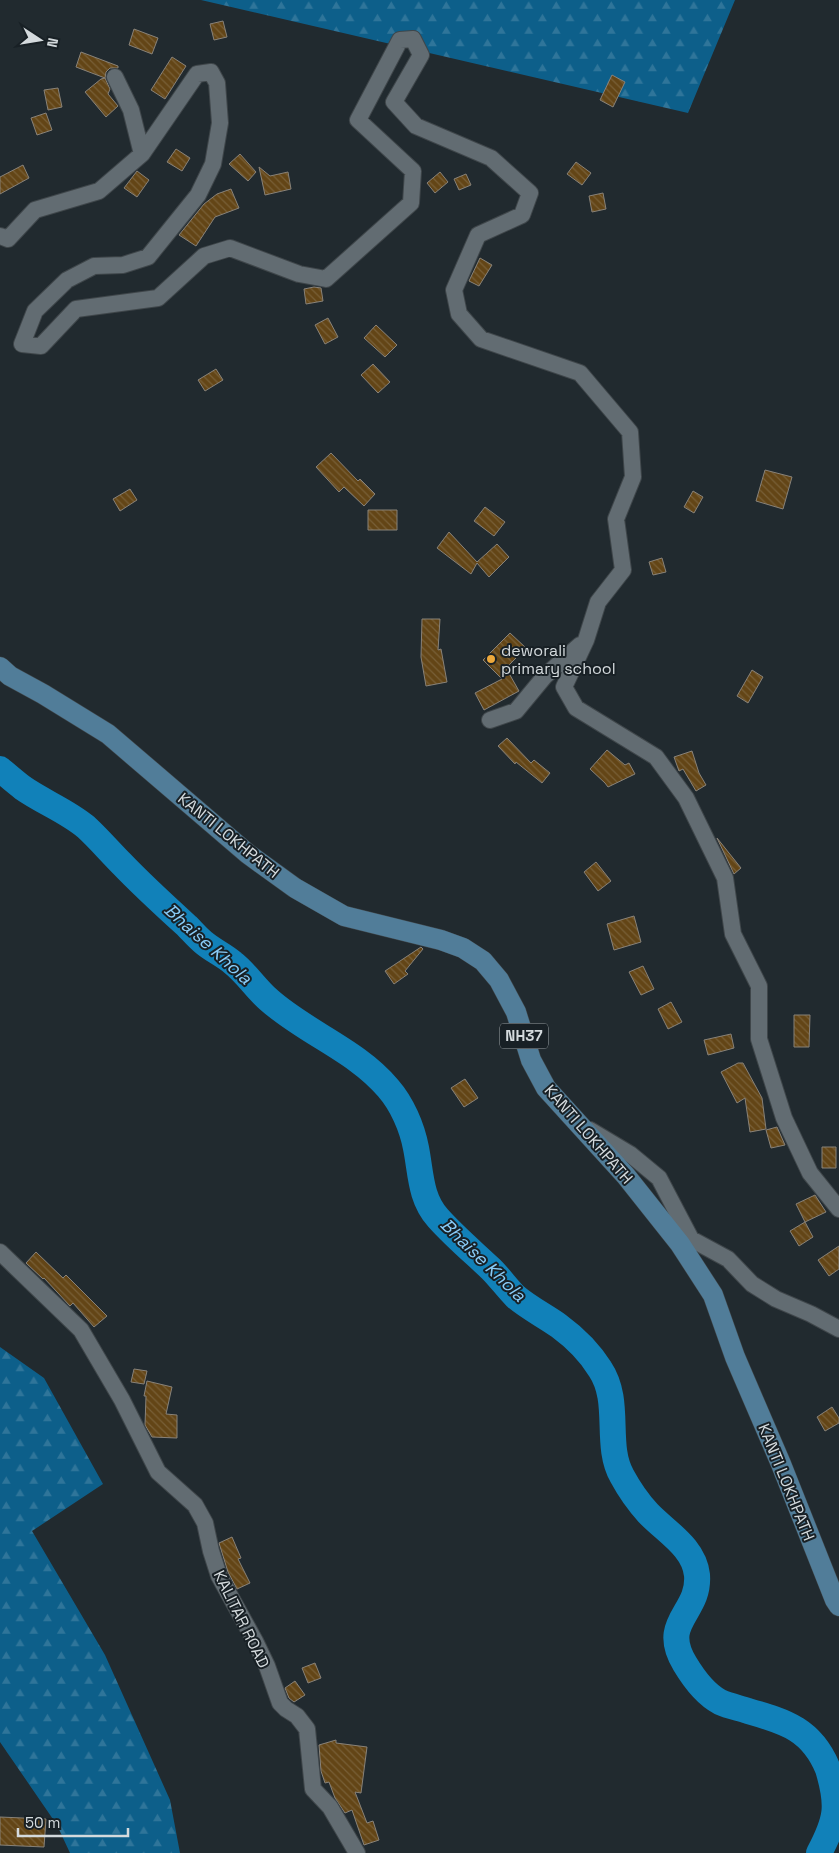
<svg xmlns="http://www.w3.org/2000/svg" width="839" height="1853" viewBox="0 0 839 1853" font-family="'Space Grotesk',sans-serif">
<defs>
<pattern id="forest-firs" width="22" height="20" patternUnits="userSpaceOnUse" patternTransform="scale(1.25)"><rect width="22" height="20" fill="#0d5f8a"/><path d="M5 1l3.5 6h-7zM16 11l3.5 6h-7z" fill="#2f759a"/></pattern>
<pattern id="building-back-hatch" width="6" height="6" patternUnits="userSpaceOnUse" patternTransform="scale(1.25)"><rect width="6" height="6" fill="#634516"/><path d="M-1 5l2 2M0 0l6 6M5-1l2 2" fill="none" stroke="#785f37"/></pattern>
</defs>
<rect width="100%" height="100%" fill="#212a2f"/>
<path fill="url(#forest-firs)" d="M 201,0 L 735,0 L 688,113 Z
M 0,1347 L 44,1378 L 103,1484 L 32,1531 L 105,1655 L 170,1800 L 180,1853 L 70,1853 L 57,1825 L 0,1742 Z"/>
<g fill="none" stroke-linecap="round" stroke-linejoin="round">
<path stroke="#1181b9" stroke-width="26" d="M 0,769 C 7,775 15,782 23,788 C 43,802 67,811 86,827 C 99,839 110,852 122,864 C 143,886 165,906 187,926 C 192,931 197,937 203,942 C 212,950 224,955 233,963 C 247,974 256,989 269,1000 C 306,1033 356,1050 388,1088 C 402,1104 412,1127 416,1148 C 421,1173 420,1198 438,1218 C 454,1236 473,1252 491,1269 C 500,1278 507,1288 516,1297 C 529,1308 545,1316 559,1326 C 574,1337 590,1353 600,1369 C 622,1402 604,1444 622,1476 C 629,1489 638,1502 648,1513 C 666,1532 694,1547 697,1575 C 700,1614 659,1621 685,1664 C 694,1679 705,1694 720,1702 C 729,1706 739,1708 748,1711 C 787,1722 812,1730 828,1769 C 839,1806 837,1819 819,1853"/>
</g>
<path fill="url(#building-back-hatch)" stroke="#888279" d="M 223,21 L 227,37 L 214,40 L 210,24 Z
M 134,29 L 158,38 L 152,54 L 129,45 Z
M 81,52 L 118,66 L 118,68 L 110,68 L 106,72 L 105,78 L 76,67 Z
M 172,57 L 186,66 L 165,99 L 151,90 Z
M 612,75 L 625,82 L 613,107 L 600,100 Z
M 105,78 L 110,89 L 108,94 L 118,106 L 106,117 L 85,92 L 101,79 Z
M 58,88 L 62,107 L 48,110 L 44,90 Z
M 46,113 L 52,130 L 37,135 L 31,118 Z
M 176,149 L 190,158 L 182,171 L 167,162 Z
M 240,154 L 256,172 L 248,181 L 229,164 Z
M 576,162 L 591,173 L 582,185 L 567,174 Z
M 23,165 L 29,178 L 0,194 L 0,177 Z
M 259,167 L 270,176 L 288,172 L 291,189 L 265,195 Z
M 137,171 L 149,180 L 137,197 L 124,188 Z
M 440,172 L 448,182 L 435,193 L 427,183 Z
M 466,174 L 471,185 L 459,190 L 454,179 Z
M 231,189 L 239,208 L 215,217 L 196,246 L 179,235 L 204,204 L 217,194 Z
M 603,193 L 606,209 L 592,212 L 589,196 Z
M 480,258 L 492,265 L 479,286 L 469,281 Z
M 314,287 L 321,288 L 323,301 L 306,304 L 304,289 Z
M 328,318 L 338,337 L 325,344 L 315,325 Z
M 376,325 L 397,345 L 385,357 L 364,338 Z
M 373,364 L 390,382 L 378,393 L 361,375 Z
M 216,369 L 223,380 L 205,391 L 198,380 Z
M 331,453 L 358,481 L 360,479 L 375,494 L 364,506 L 344,487 L 339,492 L 316,467 Z
M 765,470 L 792,477 L 783,509 L 756,501 Z
M 130,489 L 137,500 L 120,511 L 113,499 Z
M 693,491 L 703,497 L 694,513 L 684,507 Z
M 485,507 L 505,522 L 494,536 L 474,521 Z
M 368,510 L 397,510 L 397,530 L 368,530 Z
M 449,532 L 477,562 L 497,544 L 509,557 L 489,577 L 477,563 L 471,574 L 437,548 Z
M 662,558 L 666,572 L 653,575 L 649,562 Z
M 422,619 L 440,619 L 438,650 L 441,649 L 447,682 L 426,686 L 421,657 Z
M 510,633 L 526,648 L 506,668 L 519,691 L 484,710 L 475,693 L 502,679 L 483,660 Z
M 752,670 L 763,677 L 748,703 L 737,696 Z
M 507,738 L 531,763 L 534,760 L 550,773 L 542,783 L 516,762 L 515,764 L 498,746 Z
M 607,750 L 625,765 L 629,763 L 635,774 L 608,787 L 605,783 L 590,769 Z
M 692,751 L 699,773 L 706,785 L 696,791 L 683,769 L 679,771 L 674,757 Z
M 717,838 L 741,868 L 734,874 Z
M 596,862 L 611,881 L 598,891 L 584,872 Z
M 634,916 L 641,942 L 614,950 L 607,924 Z
M 421,947 L 423,949 L 405,971 L 408,974 L 394,984 L 385,971 Z
M 643,966 L 654,989 L 641,995 L 629,972 Z
M 671,1002 L 682,1022 L 668,1029 L 658,1009 Z
M 794,1015 L 810,1015 L 809,1047 L 794,1047 Z
M 731,1034 L 734,1048 L 708,1055 L 704,1040 Z
M 738,1063 L 743,1063 L 762,1098 L 766,1129 L 750,1132 L 745,1098 L 737,1103 L 721,1072 Z
M 465,1079 L 478,1098 L 464,1107 L 451,1088 Z
M 777,1127 L 785,1145 L 771,1148 L 766,1130 Z
M 822,1147 L 836,1147 L 836,1168 L 822,1168 Z
M 815,1195 L 826,1212 L 805,1222 L 796,1204 Z
M 805,1222 L 813,1237 L 799,1246 L 790,1231 Z
M 839,1246 L 839,1269 L 829,1276 L 818,1260 Z
M 36,1252 L 63,1278 L 66,1275 L 107,1316 L 94,1327 L 73,1303 L 70,1306 L 44,1278 L 43,1279 L 26,1263 Z
M 134,1369 L 147,1371 L 144,1384 L 131,1382 Z
M 147,1381 L 172,1387 L 166,1414 L 177,1415 L 177,1438 L 152,1437 L 145,1425 L 146,1396 L 144,1396 Z
M 832,1407 L 839,1418 L 839,1423 L 825,1431 L 817,1417 Z
M 232,1537 L 241,1558 L 238,1559 L 250,1583 L 237,1589 L 228,1572 L 219,1543 Z
M 315,1663 L 321,1678 L 308,1683 L 302,1668 Z
M 295,1681 L 305,1695 L 294,1702 L 289,1698 L 285,1688 Z
M 336,1740 L 336,1743 L 367,1747 L 361,1793 L 355,1792 L 367,1823 L 373,1821 L 379,1840 L 364,1845 L 352,1810 L 345,1813 L 335,1798 L 329,1782 L 325,1783 L 321,1771 L 319,1745 Z
M 0,1817 L 46,1819 L 44,1847 L 0,1845 Z"/>
<g fill="none" stroke-linecap="round" stroke-linejoin="round">
<g stroke="#3f464a" stroke-width="18">
<path id="minor" d="M 115,77 L 131,110 L 142,154
M 0,236 L 8,239 L 35,210 L 99,191 L 142,154 L 197,74 L 211,72 L 217,83 L 220,123 L 213,164 L 198,195 L 148,257 L 123,265 L 94,266 L 67,280 L 35,311 L 22,344 L 41,346 L 76,309 L 158,298 L 204,256 L 230,248 L 299,274 L 326,279 L 411,203 L 413,171 L 358,120 L 400,40 L 413,39 L 421,55 L 394,102 L 416,126 L 491,158 L 530,193 L 522,215 L 478,235 L 454,290 L 459,314 L 481,339 L 580,373 L 630,432 L 633,477 L 616,519 L 623,570 L 598,602 L 586,640 L 564,687 L 576,708 L 656,757 L 686,798 L 725,878 L 733,934 L 759,986 L 759,1039 L 784,1118 L 810,1173 L 839,1209
M 490,720 L 516,711 L 545,676 L 580,645
M 590,1130 L 630,1154 L 659,1178 L 691,1239 L 728,1259 L 752,1284 L 776,1299 L 811,1314 L 839,1329
M 0,1252 L 81,1330 L 122,1400 L 158,1472 L 195,1505 L 205,1523 L 211,1551 L 219,1576 L 255,1641 L 267,1666 L 280,1703 L 286,1709 L 297,1716 L 307,1729 L 313,1789 L 330,1807 L 357,1853"/>
</g>
<g stroke="#3f464a" stroke-width="21">
<path id="major" d="M 0,667 L 10,676 L 43,694 L 108,734 L 248,854 L 295,888 L 344,916 L 441,940 L 463,948 L 483,961 L 499,980 L 516,1012 L 531,1060 L 546,1088 L 626,1176 L 680,1244 L 713,1295 L 735,1357 L 781,1464 L 835,1600 L 839,1606"/>
</g>
<use href="#minor" stroke="#626c72" stroke-width="16"/>
<use href="#major" stroke="#517d99" stroke-width="20"/>
</g>
<circle fill="#eda83b" stroke="#182025" stroke-width="2" cx="491" cy="659" r="5"/>
<g text-anchor="middle" stroke-width="4" stroke-linejoin="round" paint-order="stroke">
<rect fill="#182025" stroke="#9ca2a6" stroke-width="1" x="500" y="1023.5" width="48" height="25" rx="4"/>
<g font-size="15" font-weight="bold" fill="#d4dadd">
<text x="524" y="1041">NH37</text>
</g>
<g font-size="16" fill="#d4dadd" stroke="#182025" text-anchor="start">
<text x="501" y="656">deworali<tspan x="501" dy="18">primary school</tspan></text>
</g>
<g font-size="16" fill="#d4dadd" stroke="#182025">
<text transform="translate(229 835) rotate(39)" y="6">KANTI LOKHPATH</text>
<text transform="translate(589 1134) rotate(49)" y="6">KANTI LOKHPATH</text>
<text transform="translate(787 1482) rotate(68)" y="6">KANTI LOKHPATH</text>
<text transform="translate(242 1619) rotate(64)" y="6">KALITAR ROAD</text>
</g>
<g font-size="18" font-style="italic" fill="#89ccf8" stroke="#182025">
<text transform="translate(208 944) rotate(42)" y="6">Bhaise Khola</text>
<text transform="translate(483 1260) rotate(44)" y="6">Bhaise Khola</text>
</g>
</g>
<g transform="translate(40 40) rotate(102)" stroke="#182025" stroke-width="4" paint-order="stroke">
<path d="M0-4L9 19L0 12L-9 19Z" fill="#d4dadd"/>
<text y="-8" font-size="14" font-weight="bold" text-anchor="middle" fill="#d4dadd">N</text>
</g>
<path d="M18 1828v8h110v-8" fill="none" stroke="#d4dadd" stroke-width="2.5"/>
<text x="25" y="1828" font-size="15" fill="#d4dadd" stroke="#182025" stroke-width="4" paint-order="stroke">50 m</text>
</svg>
